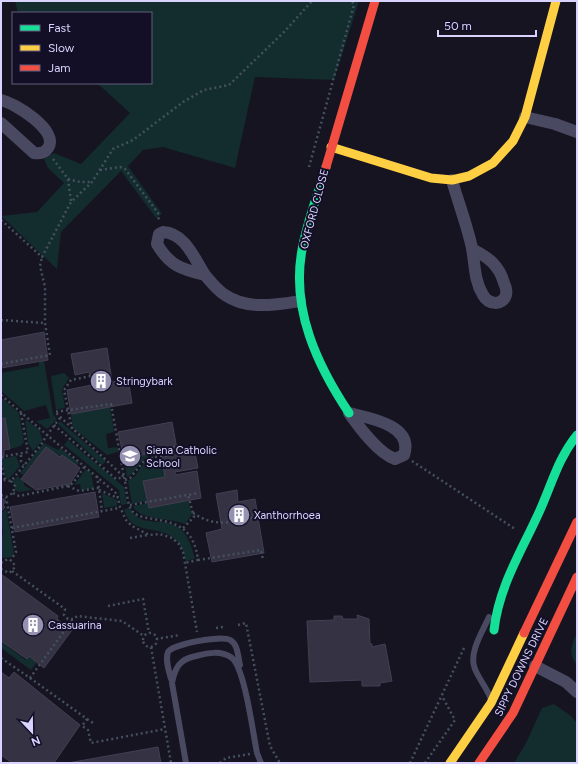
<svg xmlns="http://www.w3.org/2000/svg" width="578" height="764" viewBox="0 0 578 764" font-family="Figtree,sans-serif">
<rect width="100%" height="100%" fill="#161421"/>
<path fill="#132c2d" d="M 15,1 L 359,1 L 334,80 L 255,77 L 235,168 L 163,147 L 143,150 L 128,166 L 162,214 L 156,218 L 121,171 L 61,232 L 57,269 L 1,216 L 37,212 L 64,183 L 48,168 L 44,159 L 54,153 L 81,164 L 130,113 L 97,83 L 151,83 L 151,13 L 18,13 Z
M 44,361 L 53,414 L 57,419 L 47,429 L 36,421 L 50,418 L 46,405 L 24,411 L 1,391 L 1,373 L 39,366 L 39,362 Z
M 64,373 L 69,378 L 62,389 L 65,408 L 56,410 L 51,376 Z
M 1,397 L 19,413 L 24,442 L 21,446 L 10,449 L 5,419 L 1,419 Z
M 110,407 L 114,432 L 106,434 L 108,448 L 117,447 L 118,452 L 107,455 L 73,428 L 71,414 Z
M 25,419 L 41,431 L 40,433 L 43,440 L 33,451 L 28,443 Z
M 60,421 L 106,461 L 102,465 L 58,424 Z
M 68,440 L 124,487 L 127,504 L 121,505 L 119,490 L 64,445 Z
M 44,443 L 58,450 L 60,448 L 79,463 L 76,466 L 46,447 L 23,475 L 20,473 Z
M 147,454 L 148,457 C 138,462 136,473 127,477 L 124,458 Z
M 16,456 L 20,466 L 9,479 L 6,479 L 1,459 Z
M 162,461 L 165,477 L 143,481 L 147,501 L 132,504 L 128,481 L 135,476 L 144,463 Z
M 86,469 L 91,473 L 94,488 L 81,490 L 80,484 L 74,485 Z
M 18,476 L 24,482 L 24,485 L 32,490 L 19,492 L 15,490 L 13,481 Z
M 102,493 L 117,500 L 117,506 L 104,508 Z
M 188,501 L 192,514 L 185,524 C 171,518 138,520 133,506 L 148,503 L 149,508 Z
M 6,508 L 14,553 L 12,557 L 1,558 L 1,535 L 3,535 L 1,514 Z
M 130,508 C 146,538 182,499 195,559 L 186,561 C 176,513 133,545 124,509 Z
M 577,633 L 577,665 C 568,654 571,645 577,633 Z
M 1,642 L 26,660 L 29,656 L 37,662 L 31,670 L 1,648 Z
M 554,704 L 571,716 L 577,723 L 577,763 L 514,763 L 526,743 L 542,708 Z"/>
<path fill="#343243" stroke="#433f54" d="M 44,332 L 48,360 L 1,368 L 1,340 Z
M 107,348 L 112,382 L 128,379 L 132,403 L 71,414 L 67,390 L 92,385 L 89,372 L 75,375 L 71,354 Z
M 5,418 L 10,449 L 4,450 L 4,457 L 1,461 L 1,419 Z
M 172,422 L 177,449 L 124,458 L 118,432 Z
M 46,447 L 60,457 L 62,455 L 80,468 L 70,484 L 36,490 L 21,479 Z
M 194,447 L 198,468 L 175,472 L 175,475 L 197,471 L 201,498 L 149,508 L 143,481 L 165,477 L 161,452 Z
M 237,490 L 238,502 L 255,499 L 264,553 L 212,562 L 206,533 L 222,529 L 216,494 Z
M 95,492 L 99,517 L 15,532 L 10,507 Z
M 1,497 L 6,501 L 3,505 L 5,507 L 1,512 Z
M 1,574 L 58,616 L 57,619 L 72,630 L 44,668 L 29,656 L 27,659 L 1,641 Z
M 357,615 L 369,619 L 370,644 L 372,644 L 372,647 L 385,644 L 392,681 L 380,683 L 380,686 L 362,686 L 362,680 L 310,682 L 307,621 L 334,620 L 334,616 L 342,616 L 343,619 L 358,619 Z
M 1,672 L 9,678 L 14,672 L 80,725 L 54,763 L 12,763 L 1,755 Z
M 158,747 L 161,763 L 68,763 Z"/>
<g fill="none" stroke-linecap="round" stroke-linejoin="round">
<path stroke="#44505f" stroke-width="2.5" stroke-dasharray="2 3" stroke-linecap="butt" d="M 53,159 L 68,179 L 71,201
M 309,167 L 354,5 L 352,1
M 100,170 L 120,167 L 125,169 L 158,213 L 159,222
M 68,179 L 80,182 L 91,182
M 1,220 L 42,257 L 71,202 L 92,182 L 113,149 L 133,140 L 183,102 L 204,90 L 229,85 L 284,32 L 312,1
M 1,320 L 44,323
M 1,364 L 50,355 L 45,323 L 45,287 L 40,266 L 42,257
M 1,395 L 47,435 L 41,445 L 11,481 L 5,480 L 1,482
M 111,404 L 124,477 L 55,412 Z
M 60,418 L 47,435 L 117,494 L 120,507 L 126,520 L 132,526 L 149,535 L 160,534 L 172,538 L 179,544 L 183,552 L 197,632
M 54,425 L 116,479 L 124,477
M 72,429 L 64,390 L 71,380 L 106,373
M 21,455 L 21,461 L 24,465
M 1,457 L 28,452 L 21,413
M 155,457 L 170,455
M 120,458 L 120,457 L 175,447
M 412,461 L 515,529
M 1,463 L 5,480
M 97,476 L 102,511
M 124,477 C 127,487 126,504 133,512 C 138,517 148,518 153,519 C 181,523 194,531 198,560 L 184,563
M 125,480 L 130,478 L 144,461 L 155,457 L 154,450
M 68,486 L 79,491 L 99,488
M 99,490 L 118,498
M 13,493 L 19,496 L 68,486 L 73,483 L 85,466
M 1,495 L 6,497 L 16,552 L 11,560
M 6,497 L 13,493 L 15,486 L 11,481
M 130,505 L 199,493
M 193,513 C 216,528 231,522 256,517
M 12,528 L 119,508
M 183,528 L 194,517 L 188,495
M 130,538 L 148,535
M 198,560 L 261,550 L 263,560
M 1,563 L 8,559 L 12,561 L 15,566 L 13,570 L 9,573 L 1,569
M 12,571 L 65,609 L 64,615 L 68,619 L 74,619 L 77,616 L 122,621 L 144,636
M 108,606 L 143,599 L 149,633
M 238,625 L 246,623 L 270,746 L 280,763
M 216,628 L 223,627
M143 640a7 7 0 1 1 14 0a7 7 0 1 1-14 0Z
M 156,639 L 180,635
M 151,647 L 171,763
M 1,658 L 30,678 L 73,619
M 30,678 L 87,719 L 82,726 L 88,730 L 91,743 L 165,729
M 87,719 L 93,723
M 220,763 L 226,758 L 250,754
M 410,763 L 464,648
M 425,763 L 455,720 L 442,696"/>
<path stroke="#4a4962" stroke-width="6" d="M 489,617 C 483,631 468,653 475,669 C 479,679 486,687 490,697
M 171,679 C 169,671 165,660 168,652 C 172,644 222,635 230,640 C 238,644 238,657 240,665
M 186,763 L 172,683 C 175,667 180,659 196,656 C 208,653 221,650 232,658 C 245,669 253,734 257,753 L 261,763"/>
<path stroke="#4a4962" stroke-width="12" d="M 1,100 C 15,103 60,131 48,148 C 45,153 40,154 34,153 L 1,123
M 525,117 L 555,124 L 577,132
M 452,180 C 458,202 467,225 472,248 C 475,264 474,280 483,295 C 488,304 502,307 506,295 C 507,291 506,287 504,283 C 499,265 488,257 472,249
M 163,232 C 185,233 194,258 205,275 C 181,269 170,266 157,244 L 159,234 Z
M 205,275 C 211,282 217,290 225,295 C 247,310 275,305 300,301
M 349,413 C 369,418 414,425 404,455 L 395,459 C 378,453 359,427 349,413 Z
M 535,666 L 566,682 L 577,692"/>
<path stroke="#16e098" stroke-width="9" d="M 326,167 C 318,194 307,222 302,250 C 291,309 317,365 349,413
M 494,630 C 499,585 523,549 541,508 C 552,483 559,457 577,435"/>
<path stroke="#ffcf43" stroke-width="9" d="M 331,147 L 431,178 L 452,180 L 469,176 L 493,163 L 513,141 L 525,117 L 556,1
M 450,763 L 491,703 L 524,633"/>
<path stroke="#f24e42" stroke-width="9" d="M 326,167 L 375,1
M 524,633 L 577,522
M 479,763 L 513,713 L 577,577"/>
</g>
<defs>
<g id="building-disc" transform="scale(1.15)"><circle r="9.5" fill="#9591b1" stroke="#130f26"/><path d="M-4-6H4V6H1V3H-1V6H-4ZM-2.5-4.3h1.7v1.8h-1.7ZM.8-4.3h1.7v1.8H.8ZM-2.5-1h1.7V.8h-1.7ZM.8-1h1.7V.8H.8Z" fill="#fff"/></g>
<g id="school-disc" transform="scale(1.15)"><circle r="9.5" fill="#9591b1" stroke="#130f26"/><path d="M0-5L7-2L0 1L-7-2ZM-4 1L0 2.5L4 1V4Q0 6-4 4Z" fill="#fff"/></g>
</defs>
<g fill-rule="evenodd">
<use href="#building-disc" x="101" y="381"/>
<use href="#school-disc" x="130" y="456"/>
<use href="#building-disc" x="239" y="515"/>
<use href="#building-disc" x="33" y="625"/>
</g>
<g text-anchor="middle" stroke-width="4" stroke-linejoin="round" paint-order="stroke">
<g font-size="11" fill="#d9d4ff" stroke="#130f26">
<text transform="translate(314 209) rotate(-75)" y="4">OXFORD CLOSE</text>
<text transform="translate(521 667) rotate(-64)" y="4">SIPPY DOWNS DRIVE</text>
</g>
<g font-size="11" fill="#d9d4ff" stroke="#130f26" text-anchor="start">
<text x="116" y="385">Stringybark</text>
<text x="146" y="454">Siena Catholic<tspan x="146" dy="13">School</tspan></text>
<text x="254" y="519">Xanthorrhoea</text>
<text x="48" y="629">Cassuarina</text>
</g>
</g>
<rect width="578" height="764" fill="none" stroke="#d9d4ff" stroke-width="4"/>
<rect x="12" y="12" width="140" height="72" fill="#130f26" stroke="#625e7d"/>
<rect x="20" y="25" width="20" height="6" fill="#16e098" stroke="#625e7d"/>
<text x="48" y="32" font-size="12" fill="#d9d4ff">Fast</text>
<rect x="20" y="45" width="20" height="6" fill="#ffcf43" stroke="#625e7d"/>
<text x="48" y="52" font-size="12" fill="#d9d4ff">Slow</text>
<rect x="20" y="65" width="20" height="6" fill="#f24e42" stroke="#625e7d"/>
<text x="48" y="72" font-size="12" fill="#d9d4ff">Jam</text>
<g transform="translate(32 732) rotate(158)" stroke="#130f26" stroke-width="3" paint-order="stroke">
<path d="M0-3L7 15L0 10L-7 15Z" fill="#d9d4ff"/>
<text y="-6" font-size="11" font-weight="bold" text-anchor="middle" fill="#d9d4ff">N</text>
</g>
<path d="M438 30v6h98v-6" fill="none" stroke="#d9d4ff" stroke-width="2"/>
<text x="444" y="30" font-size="12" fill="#d9d4ff" stroke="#130f26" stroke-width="3" paint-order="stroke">50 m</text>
</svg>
